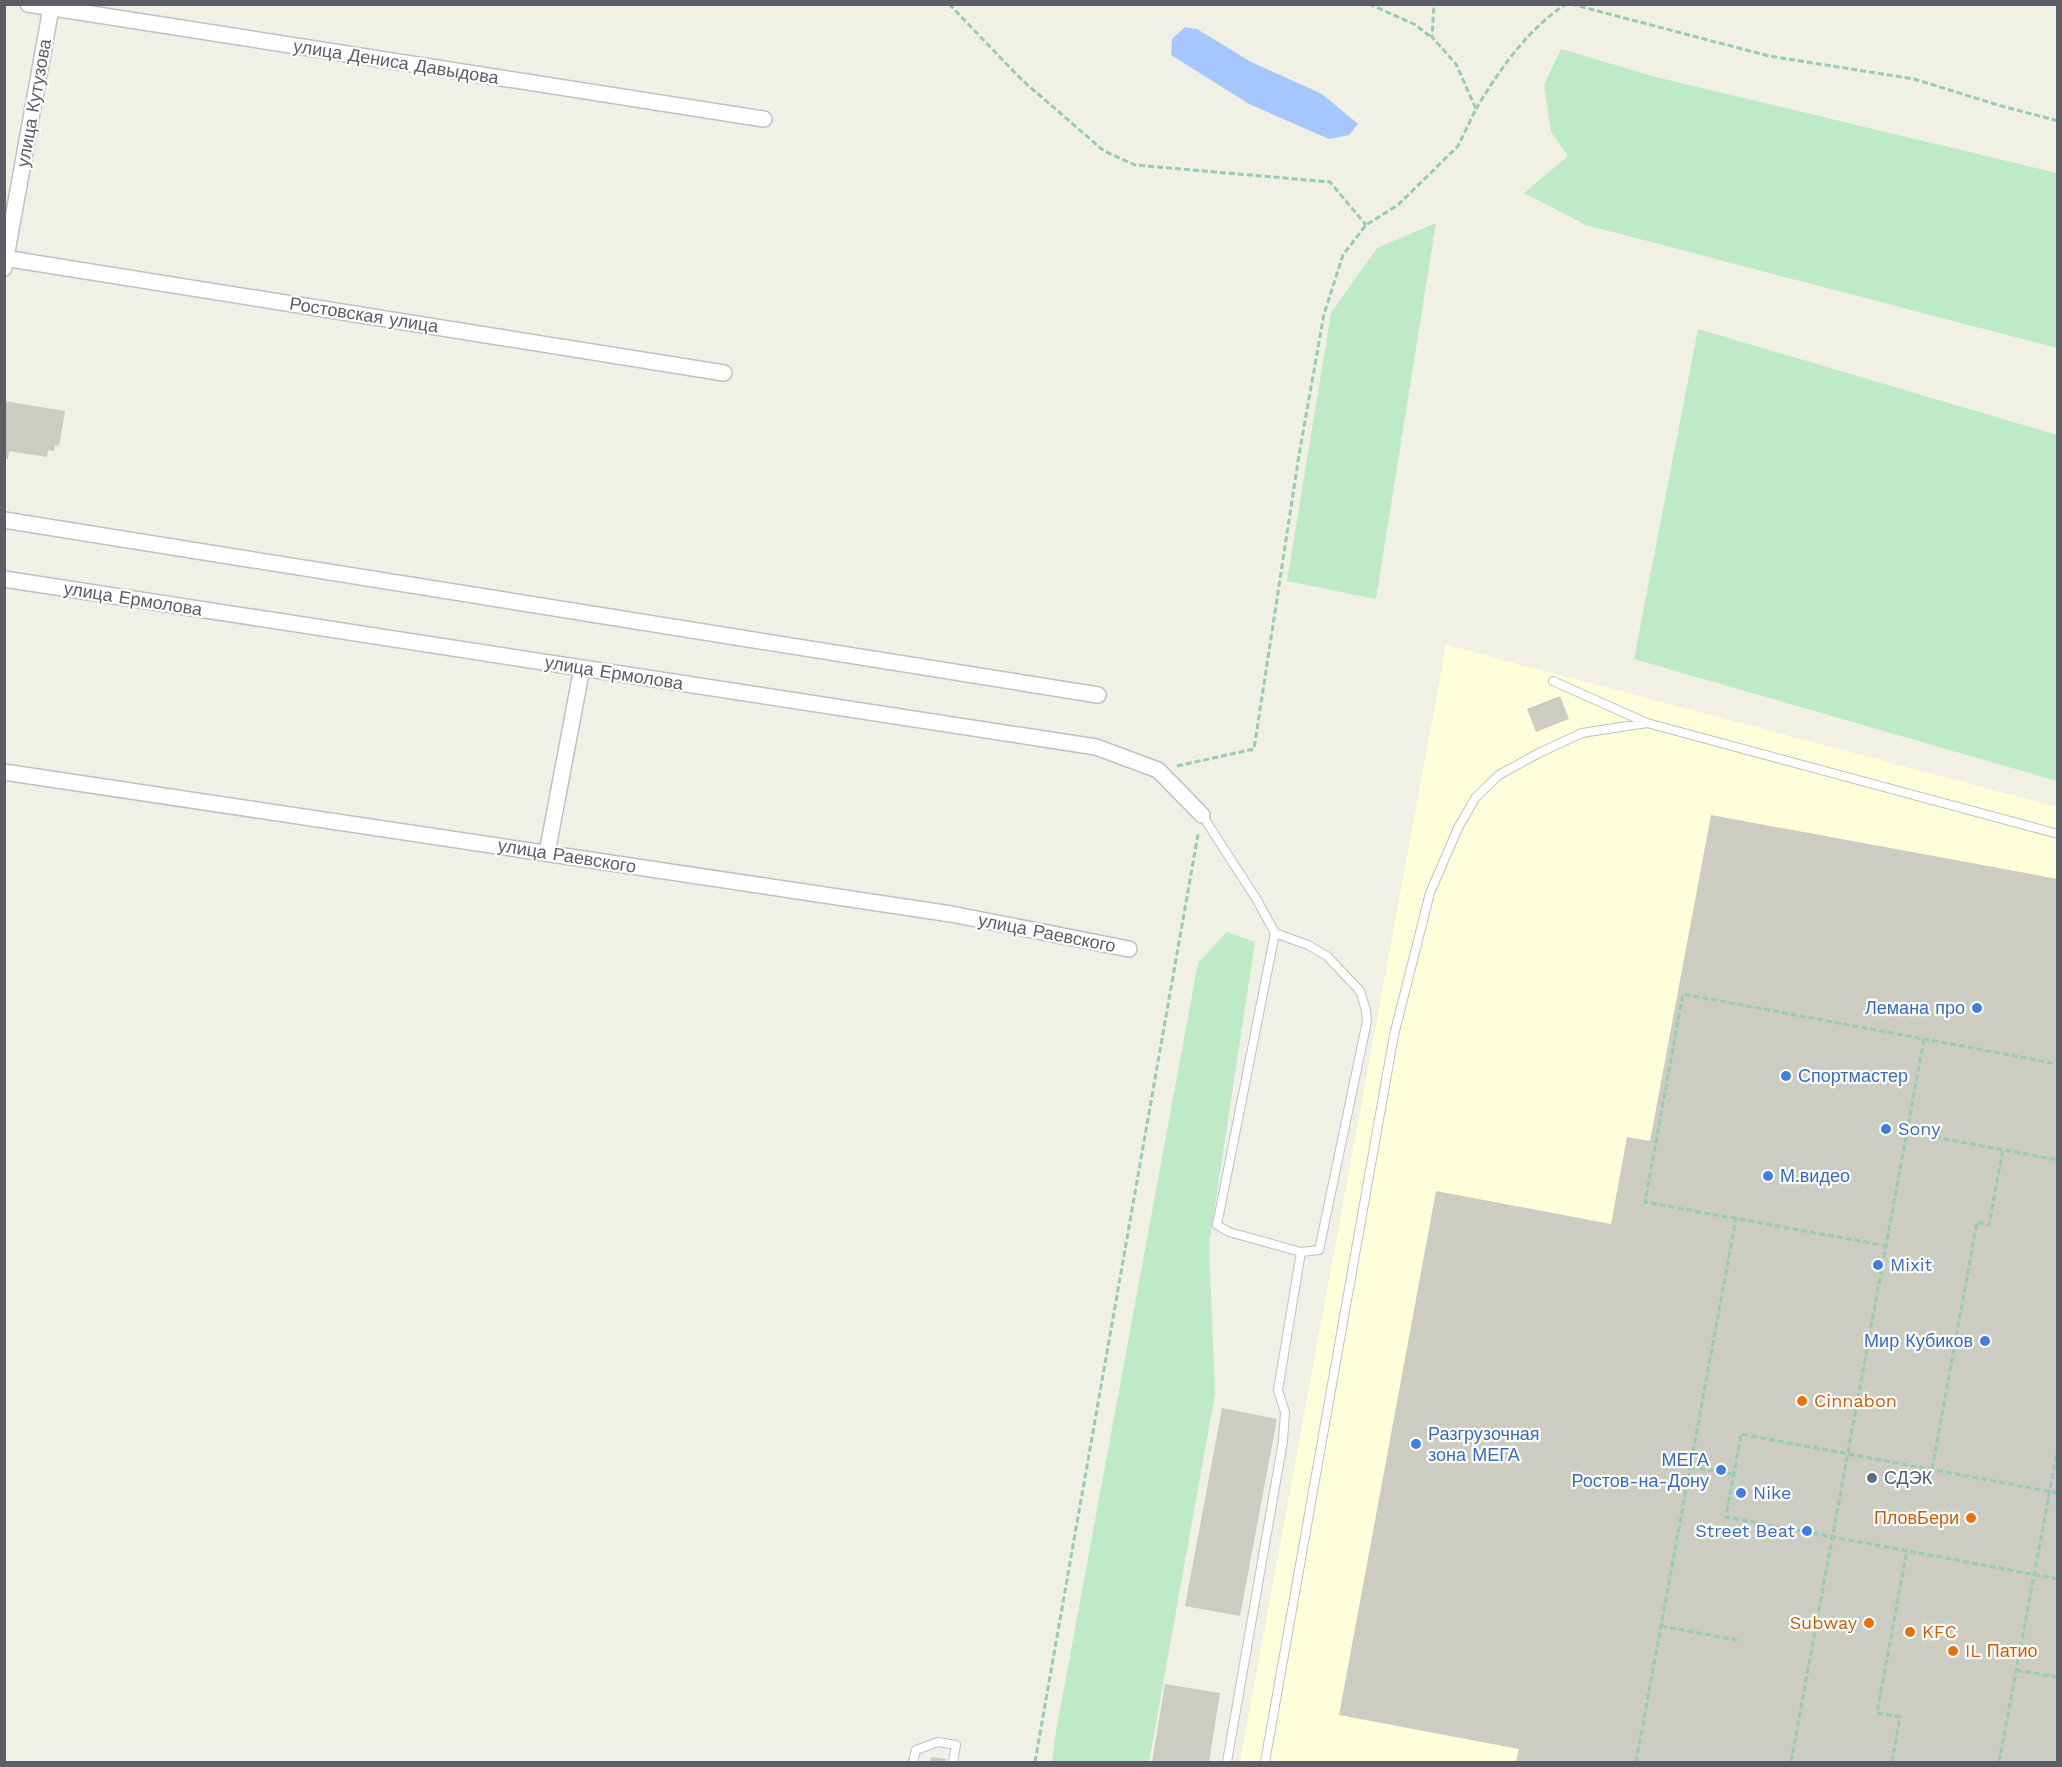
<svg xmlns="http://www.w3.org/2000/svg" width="2062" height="1767" viewBox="0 0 2062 1767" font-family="'Work Sans',sans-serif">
<rect width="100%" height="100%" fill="#f0f0e4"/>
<path fill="#fffeda" d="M 1446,645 L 2057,807 L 2057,1762 L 1240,1762 Z"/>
<path fill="#beeac7" d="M 1561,49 L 1652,76 L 2057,173 L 2057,348 L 1586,225 L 1524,193 L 1568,156 L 1551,132 L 1544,85 Z
M 1436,223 L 1376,599 L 1287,581 L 1331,313 L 1377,248 Z
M 1698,329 L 2057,435 L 2057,781 L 1634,659 Z
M 1227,932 L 1255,942 L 1209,1245 L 1215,1394 L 1149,1762 L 1052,1762 L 1055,1737 L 1198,963 Z"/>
<path fill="#a5c6ff" d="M 1185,27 L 1197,29 L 1251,62 L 1322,94 L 1358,124 L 1349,135 L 1329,139 L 1249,104 L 1171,55 L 1172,39 Z"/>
<path fill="#cdccc3" d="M 4,401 L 65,411 L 59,446 L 55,445 L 54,451 L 48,450 L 47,457 L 9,451 L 8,459 L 4,459 Z
M 1560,696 L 1569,719 L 1536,732 L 1527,709 Z
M 1711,815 L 2058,879 L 2058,1762 L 1516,1762 L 1519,1749 L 1339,1715 L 1436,1191 L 1611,1224 L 1627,1137 L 1650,1141 Z
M 1222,1408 L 1277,1419 L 1240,1616 L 1185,1606 Z
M 1165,1684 L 1220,1693 L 1209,1762 L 1152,1762 Z
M 931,1757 L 946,1759 L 945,1762 L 930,1762 Z"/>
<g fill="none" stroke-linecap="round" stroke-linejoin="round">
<g stroke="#bec0c6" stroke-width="10">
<path id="lane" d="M 1553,681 L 1647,723 L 2058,834
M 1202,815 L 1257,900 L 1275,933 L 1308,945 L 1327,956 L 1360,991 L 1366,1010 L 1367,1021 L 1319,1250 L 1301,1252 L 1278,1390 L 1285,1412 L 1283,1441 L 1227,1762
M 1275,933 L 1217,1225 L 1229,1232 L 1301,1252
M 913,1762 L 916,1750 L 938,1742 L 956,1745 L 953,1762
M 1265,1762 L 1394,1035 L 1430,893 L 1458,828 L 1476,797 L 1499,775 L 1539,753 L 1582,733 L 1647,723"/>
</g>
<g stroke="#bec0c6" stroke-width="18">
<path id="street" d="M 28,4 L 764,119
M 4,258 L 724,373
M 4,268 L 51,8
M 4,520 L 1098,695
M 4,579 L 1096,747 L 1158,770 L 1202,815
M 4,772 L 951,914 L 1129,949
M 547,853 L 582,668"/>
</g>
<path stroke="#96ccb0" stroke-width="3" stroke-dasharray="6 3" stroke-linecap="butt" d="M 949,4 L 1022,80 L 1104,151 L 1135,165 L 1330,182 L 1366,225
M 1369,4 L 1414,24 L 1431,37
M 1571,4 L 1769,56 L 1914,79 L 1998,105 L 2058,121
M 1476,109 C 1499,70 1528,29 1566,4
M 1177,766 L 1254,749 L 1299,455 L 1324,314 L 1343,255 L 1366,225 L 1398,205 L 1458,146 L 1476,109 L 1456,64 L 1432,37 L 1434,4
M 1908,1132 L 2058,1160
M 1887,1246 L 1645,1202 L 1683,994 L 2058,1064
M 1690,1467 L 1733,1474
M 1932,1469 L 1977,1222 L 1989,1225 L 2003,1149
M 2058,1493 L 1741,1434 L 1726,1517 L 2058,1579
M 1661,1626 L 1737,1640
M 2016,1670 L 2058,1677
M 1035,1762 L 1198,834
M 1636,1762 L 1736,1218
M 1791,1762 L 1924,1039
M 1892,1762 L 1900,1717 L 1877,1713 L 1907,1550
M 1999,1762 L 2058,1447"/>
<use href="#lane" stroke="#fff" stroke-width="8"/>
<use href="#street" stroke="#fff" stroke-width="15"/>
</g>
<g fill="#3f7fe0" stroke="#fff" stroke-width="2">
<circle cx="1977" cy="1008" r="6"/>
<circle cx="1786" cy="1076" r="6"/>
<circle cx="1886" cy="1129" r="6"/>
<circle cx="1768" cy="1176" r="6"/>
<circle cx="1878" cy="1265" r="6"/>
<circle cx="1985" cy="1341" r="6"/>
<circle cx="1416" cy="1444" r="6"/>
<circle cx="1721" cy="1470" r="6"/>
<circle cx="1741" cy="1493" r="6"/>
<circle cx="1807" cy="1531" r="6"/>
</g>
<g fill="#e8710a" stroke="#fff" stroke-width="2">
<circle cx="1802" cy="1401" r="6"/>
<circle cx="1971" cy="1518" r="6"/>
<circle cx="1869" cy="1623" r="6"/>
<circle cx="1910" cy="1632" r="6"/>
<circle cx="1953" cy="1651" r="6"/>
</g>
<circle fill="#5c6f8a" stroke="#fff" stroke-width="2" cx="1872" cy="1478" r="6"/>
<g text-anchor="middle" stroke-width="4.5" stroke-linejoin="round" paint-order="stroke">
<g font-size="18" fill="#5c5e66" stroke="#fff">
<text transform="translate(396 62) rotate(9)" y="6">улица Дениса Давыдова</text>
<text transform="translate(34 103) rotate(-80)" y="6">улица Кутузова</text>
<text transform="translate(364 315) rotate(9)" y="6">Ростовская улица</text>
<text transform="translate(133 599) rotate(9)" y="6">улица Ермолова</text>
<text transform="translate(614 673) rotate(9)" y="6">улица Ермолова</text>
<text transform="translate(567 856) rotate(9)" y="6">улица Раевского</text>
<text transform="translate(1047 933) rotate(11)" y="6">улица Раевского</text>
</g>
<g font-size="18" fill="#366cbe" stroke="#fff" text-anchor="start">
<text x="1965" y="1014" text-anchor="end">Лемана про</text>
<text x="1798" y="1082">Спортмастер</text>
<text x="1898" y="1135">Sony</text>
<text x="1780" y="1182">М.видео</text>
<text x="1890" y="1271">Mixit</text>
<text x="1973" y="1347" text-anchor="end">Мир Кубиков</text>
<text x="1428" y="1440">Разгрузочная<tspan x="1428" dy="21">зона МЕГА</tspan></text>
<text x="1709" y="1466" text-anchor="end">МЕГА<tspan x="1709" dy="21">Ростов-на-Дону</tspan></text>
<text x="1753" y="1499">Nike</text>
<text x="1795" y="1537" text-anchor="end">Street Beat</text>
</g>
<g font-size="18" fill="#c56008" stroke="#fff" text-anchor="start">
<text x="1814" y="1407">Cinnabon</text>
<text x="1959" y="1524" text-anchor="end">ПловБери</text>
<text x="1857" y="1629" text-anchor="end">Subway</text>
<text x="1922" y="1638">KFC</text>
<text x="1965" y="1657">IL Патио</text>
</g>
<g font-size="18" fill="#4e5e75" stroke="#fff" text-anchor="start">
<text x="1884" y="1484">СДЭК</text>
</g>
</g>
<rect width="2062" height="1767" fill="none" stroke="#5c5e66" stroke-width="12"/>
</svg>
